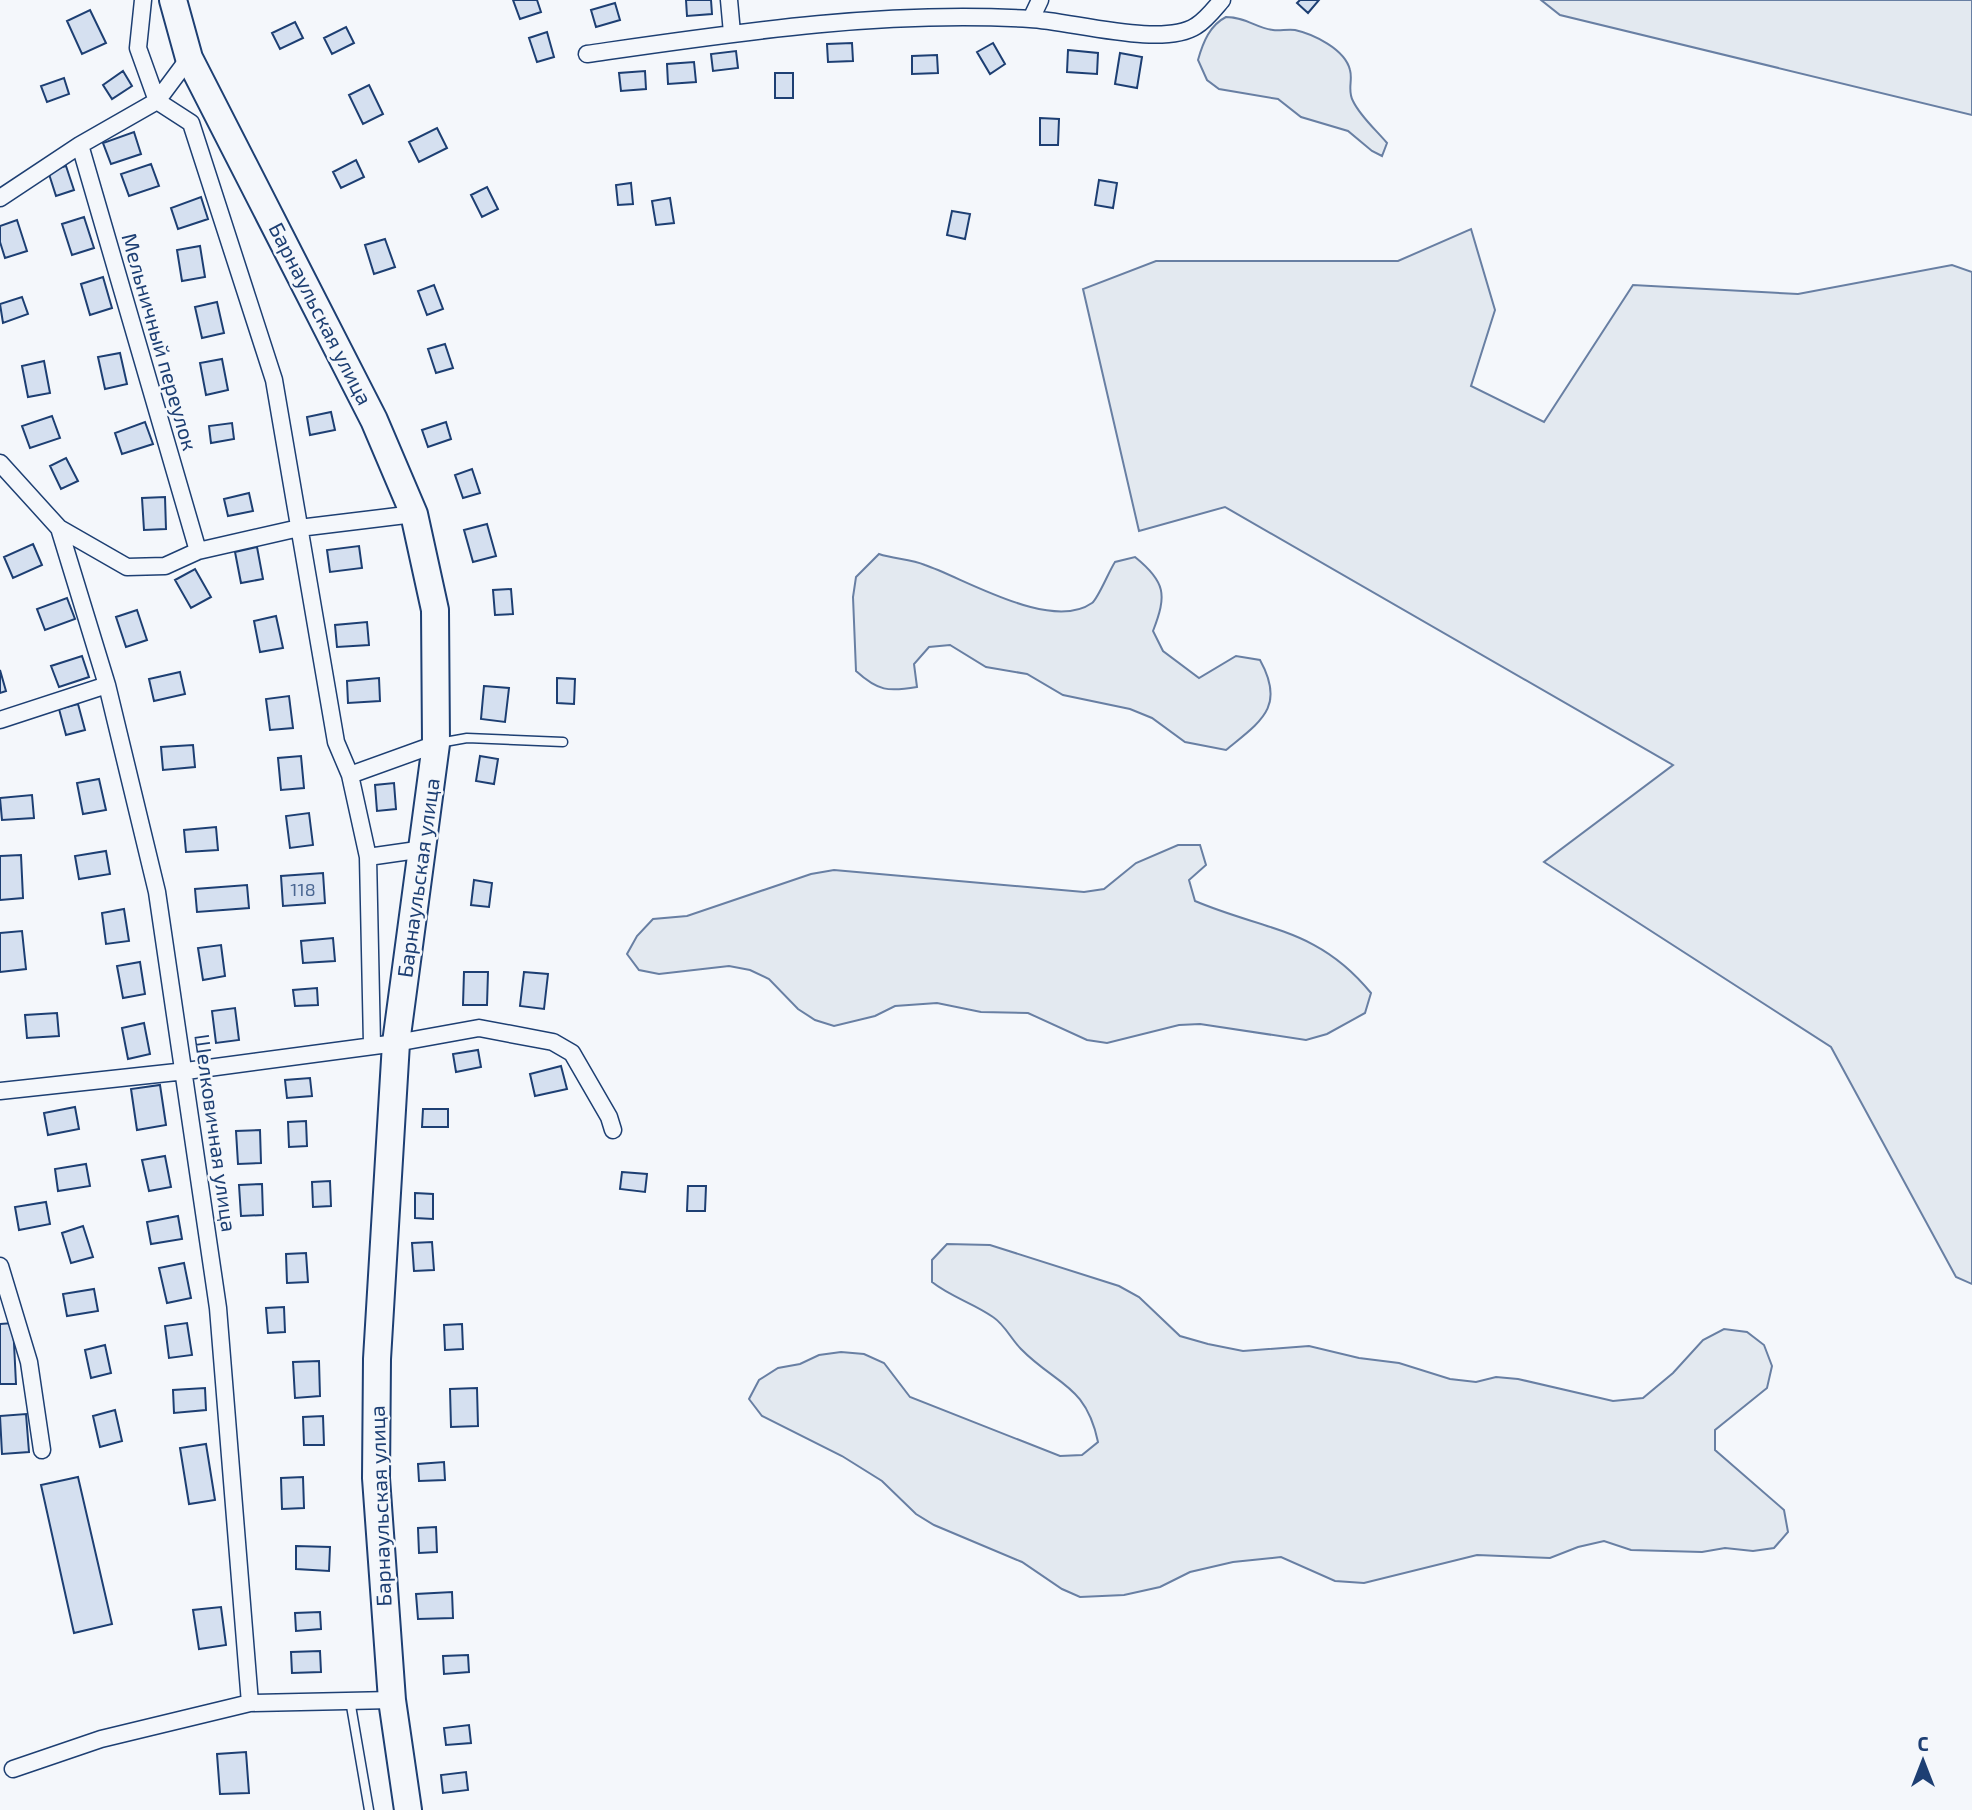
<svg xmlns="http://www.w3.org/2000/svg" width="1972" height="1810" viewBox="0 0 1972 1810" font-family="'Exo 2',sans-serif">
<rect width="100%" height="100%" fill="#f4f7fb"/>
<path fill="#e3e9f0" stroke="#687fa3" stroke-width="2" d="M 1541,0 L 1972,0 L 1972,115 L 1560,15 Z
M 1226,17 C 1246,17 1256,28 1273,30 C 1280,31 1287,29 1295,30 C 1313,34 1345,49 1350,70 C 1353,81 1347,90 1353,101 C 1360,116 1376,130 1387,143 L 1382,156 L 1372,151 L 1348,131 L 1301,117 L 1278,99 L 1219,89 L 1207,80 L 1198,60 C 1203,42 1210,25 1226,17 Z
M 1471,229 L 1495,310 L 1471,386 L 1544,422 L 1633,285 L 1798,294 L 1952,265 L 1972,272 L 1972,1284 L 1956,1277 L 1831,1047 L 1544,862 L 1673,765 L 1225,507 L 1139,531 L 1083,289 L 1156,261 L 1398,261 Z
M 879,554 C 894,559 911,559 925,565 C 966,579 1051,632 1092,603 C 1098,599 1109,571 1115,562 L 1135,557 C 1166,582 1167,595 1153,631 L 1163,651 L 1199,678 L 1236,656 L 1260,660 C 1286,707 1261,721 1226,750 L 1185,742 L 1152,718 L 1130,709 L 1063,695 L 1027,674 L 986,667 L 950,645 L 929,647 L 914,664 L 917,687 C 888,692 878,691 856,671 L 853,597 L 856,577 Z
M 1178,845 L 1200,845 L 1206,865 L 1189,880 L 1195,901 C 1266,931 1318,928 1371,993 L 1365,1013 L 1327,1034 L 1306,1040 L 1200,1024 L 1179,1025 L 1107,1043 L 1087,1040 L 1028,1013 L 981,1012 L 937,1003 L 895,1006 L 875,1016 L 834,1026 L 815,1020 L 798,1009 L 769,979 L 750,970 L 729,966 L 659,974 L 639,970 L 627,954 L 637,936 L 653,919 L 687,916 L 811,874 L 834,870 L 1084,892 L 1104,889 L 1136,863 Z
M 947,1244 L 990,1245 L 1119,1286 L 1139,1297 L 1180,1336 L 1208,1344 L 1243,1351 L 1309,1346 L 1359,1358 L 1399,1363 L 1450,1379 L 1476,1382 L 1496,1377 L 1518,1379 L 1613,1401 L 1643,1398 L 1673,1373 L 1703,1340 L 1724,1329 L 1747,1332 L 1764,1345 L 1772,1366 L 1767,1388 L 1715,1430 L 1715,1450 L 1784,1510 L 1788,1532 L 1774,1548 L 1753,1551 L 1725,1548 L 1702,1552 L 1631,1550 L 1604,1541 L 1578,1547 L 1550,1558 L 1477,1555 L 1364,1583 L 1335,1581 L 1281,1557 L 1233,1562 L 1190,1572 L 1160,1587 L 1124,1595 L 1080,1597 L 1062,1589 L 1022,1562 L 934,1525 L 916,1514 L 882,1481 L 842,1456 L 762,1416 L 749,1399 L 759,1380 L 778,1368 L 800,1364 L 819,1355 L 841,1352 L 864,1354 L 884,1363 L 910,1397 L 1060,1456 L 1082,1455 L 1098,1442 C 1086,1384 1056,1385 1021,1349 C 1011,1339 1005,1325 993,1317 C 973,1303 951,1297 932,1282 L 932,1260 Z"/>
<path fill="#d5e0f0" stroke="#1d3f73" stroke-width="2" d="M 513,0 L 537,0 L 541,12 L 520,19 Z
M 686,0 L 711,0 L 712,14 L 687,16 Z
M 1300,0 L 1319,0 L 1308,13 L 1297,3 Z
M 615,3 L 620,20 L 596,27 L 591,10 Z
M 90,10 L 106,43 L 82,54 L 67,21 Z
M 295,22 L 303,38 L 280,49 L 272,33 Z
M 346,27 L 354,43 L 332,54 L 324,38 Z
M 547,32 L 554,57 L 537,62 L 529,38 Z
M 852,43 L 853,61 L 828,62 L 827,44 Z
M 993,43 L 1005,64 L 990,74 L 977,52 Z
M 1068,50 L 1098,53 L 1097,74 L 1067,72 Z
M 736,51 L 738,68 L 713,71 L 711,54 Z
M 1120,53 L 1142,57 L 1137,88 L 1115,84 Z
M 937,55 L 938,73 L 912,74 L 912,56 Z
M 694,62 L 696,82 L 668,84 L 667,64 Z
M 123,71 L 132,86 L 112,99 L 103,85 Z
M 645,71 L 646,89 L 621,91 L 619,73 Z
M 775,73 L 793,73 L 793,98 L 775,98 Z
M 64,78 L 69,94 L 47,102 L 41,86 Z
M 369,85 L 383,114 L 363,124 L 349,95 Z
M 1040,118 L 1059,119 L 1058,145 L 1040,145 Z
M 437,128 L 447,148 L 419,162 L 409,142 Z
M 134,132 L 141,154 L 111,164 L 103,143 Z
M 356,160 L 364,177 L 341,188 L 333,172 Z
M 151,164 L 159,186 L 129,196 L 121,174 Z
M 66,166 L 74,190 L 56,196 L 48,171 Z
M 1099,180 L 1117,183 L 1113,208 L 1095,205 Z
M 631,183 L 633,204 L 618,205 L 616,185 Z
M 487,187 L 498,209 L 482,217 L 471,195 Z
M 201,197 L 208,219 L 178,229 L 171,208 Z
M 670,198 L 674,223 L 656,225 L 652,201 Z
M 952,211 L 970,214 L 965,239 L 947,235 Z
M 84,217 L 94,248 L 72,255 L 62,224 Z
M 17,220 L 27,251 L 5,258 L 0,242 L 0,226 Z
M 385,239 L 395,267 L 374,274 L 365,245 Z
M 200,246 L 205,277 L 182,281 L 177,250 Z
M 103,277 L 112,308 L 90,315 L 81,284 Z
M 434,285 L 443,309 L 427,315 L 418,291 Z
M 22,297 L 28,314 L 3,323 L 0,304 Z
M 217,302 L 224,333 L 202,338 L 195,307 Z
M 445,344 L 453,368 L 436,373 L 428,349 Z
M 120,353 L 127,384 L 105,389 L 98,357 Z
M 222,359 L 228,390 L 206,395 L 200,363 Z
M 44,361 L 50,393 L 28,397 L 22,366 Z
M 331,412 L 335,430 L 310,435 L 307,417 Z
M 52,416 L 60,438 L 30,448 L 22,426 Z
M 145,422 L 153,444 L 122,454 L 115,433 Z
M 446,422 L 451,439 L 428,447 L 422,430 Z
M 232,423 L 234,439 L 211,443 L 209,426 Z
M 66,458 L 78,481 L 61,489 L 50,466 Z
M 472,469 L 480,493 L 463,498 L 455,475 Z
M 249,493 L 253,511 L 228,516 L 224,499 Z
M 165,497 L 166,529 L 144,530 L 142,498 Z
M 487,524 L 496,556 L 473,562 L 464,530 Z
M 33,544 L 42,565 L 13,578 L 4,557 Z
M 359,546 L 362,568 L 330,572 L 327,550 Z
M 257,547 L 263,579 L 241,583 L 235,552 Z
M 195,569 L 211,597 L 191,608 L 175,580 Z
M 511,589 L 513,614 L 495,615 L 493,590 Z
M 67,598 L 75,619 L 45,630 L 37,609 Z
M 137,610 L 147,640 L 126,647 L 116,617 Z
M 276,616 L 283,648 L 260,652 L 254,621 Z
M 367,622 L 369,645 L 337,647 L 335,625 Z
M 82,656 L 89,677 L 59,687 L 51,666 Z
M 0,670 L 6,691 L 0,693 Z
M 180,672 L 185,694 L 154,701 L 149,679 Z
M 379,678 L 380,701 L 348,703 L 347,681 Z
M 557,678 L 575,679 L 574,704 L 557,703 Z
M 484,686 L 509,688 L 505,722 L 481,719 Z
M 289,696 L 293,728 L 270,730 L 266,699 Z
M 78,704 L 85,730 L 66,735 L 59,709 Z
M 193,745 L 195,767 L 163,770 L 161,747 Z
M 301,756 L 304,788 L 281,790 L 278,758 Z
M 480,756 L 498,759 L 494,784 L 476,781 Z
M 99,779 L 106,810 L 83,814 L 77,783 Z
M 394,783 L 396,809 L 377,811 L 375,785 Z
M 32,795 L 34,818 L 2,820 L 0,798 Z
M 309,813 L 313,845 L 290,848 L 286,816 Z
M 216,827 L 218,850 L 186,852 L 184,830 Z
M 106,851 L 110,874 L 79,879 L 75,856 Z
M 21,855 L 23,898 L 0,900 L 0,856 Z
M 323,873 L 325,903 L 283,906 L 281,876 Z
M 474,880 L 492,883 L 489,907 L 471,905 Z
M 247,885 L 249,908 L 197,912 L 195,889 Z
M 124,909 L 129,941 L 106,944 L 102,913 Z
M 22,931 L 26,969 L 0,972 L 0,933 Z
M 333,938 L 335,961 L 303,963 L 301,941 Z
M 221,945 L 225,976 L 203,980 L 198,948 Z
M 140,962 L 145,994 L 123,998 L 117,966 Z
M 464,972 L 488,972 L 487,1005 L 463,1005 Z
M 524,972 L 548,974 L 544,1009 L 520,1006 Z
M 317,988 L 318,1005 L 295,1006 L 293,990 Z
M 235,1008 L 239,1040 L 216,1043 L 212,1011 Z
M 57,1013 L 59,1036 L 27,1038 L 25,1015 Z
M 144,1023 L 150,1054 L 128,1059 L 122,1028 Z
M 478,1050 L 481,1067 L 456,1072 L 453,1054 Z
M 561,1066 L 567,1089 L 535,1096 L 530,1074 Z
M 310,1078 L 312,1096 L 287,1098 L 285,1080 Z
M 160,1085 L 166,1125 L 137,1130 L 131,1089 Z
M 75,1107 L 79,1129 L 48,1135 L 44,1113 Z
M 423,1109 L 448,1109 L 448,1127 L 422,1127 Z
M 306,1121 L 307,1146 L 289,1147 L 288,1122 Z
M 260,1130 L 261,1163 L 238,1164 L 236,1131 Z
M 165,1156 L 171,1187 L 149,1191 L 142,1160 Z
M 86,1164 L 90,1186 L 58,1191 L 55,1169 Z
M 622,1172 L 647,1174 L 645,1192 L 620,1189 Z
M 330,1181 L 331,1206 L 313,1207 L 312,1182 Z
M 262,1184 L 263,1215 L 241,1216 L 239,1185 Z
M 688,1186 L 706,1186 L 705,1211 L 687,1211 Z
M 415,1193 L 433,1194 L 433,1219 L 415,1218 Z
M 46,1202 L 50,1224 L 19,1230 L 15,1207 Z
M 178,1216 L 182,1239 L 151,1244 L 147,1222 Z
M 83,1226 L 93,1257 L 71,1263 L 62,1233 Z
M 432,1242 L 434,1270 L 414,1271 L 412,1243 Z
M 306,1253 L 308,1282 L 287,1283 L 286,1254 Z
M 184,1263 L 191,1298 L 167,1303 L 159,1268 Z
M 94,1289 L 98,1311 L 67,1316 L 63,1294 Z
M 284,1307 L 285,1332 L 268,1333 L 266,1308 Z
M 13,1323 L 16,1384 L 0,1384 L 0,1324 Z
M 187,1323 L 192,1355 L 169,1358 L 165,1326 Z
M 462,1324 L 463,1349 L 445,1350 L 444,1325 Z
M 105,1345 L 111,1373 L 91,1378 L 85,1350 Z
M 319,1361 L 320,1396 L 295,1398 L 293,1362 Z
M 205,1388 L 206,1410 L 174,1413 L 173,1390 Z
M 477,1388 L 478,1426 L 451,1427 L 450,1389 Z
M 115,1410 L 122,1441 L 100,1447 L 93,1416 Z
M 26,1414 L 29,1452 L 2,1454 L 0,1416 Z
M 323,1416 L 324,1445 L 304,1445 L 303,1417 Z
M 206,1444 L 215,1500 L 189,1504 L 180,1448 Z
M 444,1462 L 445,1480 L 419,1481 L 418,1464 Z
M 78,1477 L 112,1624 L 74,1633 L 41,1485 Z
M 303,1477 L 304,1508 L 282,1509 L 281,1478 Z
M 436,1527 L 437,1552 L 419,1553 L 418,1528 Z
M 296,1546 L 330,1547 L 329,1571 L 296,1569 Z
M 452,1592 L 453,1618 L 418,1619 L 416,1594 Z
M 221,1607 L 226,1645 L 199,1649 L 193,1610 Z
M 320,1612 L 321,1629 L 296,1631 L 295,1613 Z
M 320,1651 L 321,1672 L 292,1673 L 291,1652 Z
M 468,1655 L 469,1672 L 444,1674 L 443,1656 Z
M 469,1725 L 471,1743 L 446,1745 L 444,1728 Z
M 246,1752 L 249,1793 L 220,1794 L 217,1754 Z
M 466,1772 L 468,1790 L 443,1793 L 441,1775 Z"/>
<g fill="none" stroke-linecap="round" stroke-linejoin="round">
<g stroke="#1d3f73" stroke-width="11">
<path id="lane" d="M 439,743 L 467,738 L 563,742
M 350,1700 L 369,1810"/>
</g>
<g stroke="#1d3f73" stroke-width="19">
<path id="street" d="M 143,0 L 138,48 L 157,101 L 191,123 L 274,380 L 336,742 L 350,775 L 368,857 L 424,849
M 729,0 L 732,33
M 1031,19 L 1040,0
M 587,54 C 733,33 882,10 1030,19 C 1071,21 1162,48 1196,26 C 1206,20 1215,8 1222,0
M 80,145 L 198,551
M 0,198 L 80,145 L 157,101 L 189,58
M 0,463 L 59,528 L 107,685 L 157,892 L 218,1308 L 250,1703 L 392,1700
M 59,528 L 127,567 L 165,566 L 198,551 L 299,528 L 414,514
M 0,720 L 107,685
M 350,775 L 436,744
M 368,857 L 372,1044
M 0,1091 L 186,1071 L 396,1043 L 479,1028 L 553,1042 L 572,1053 L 609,1117 L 613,1130
M 0,1266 L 29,1362 L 42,1450
M 13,1769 L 101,1739 L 250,1703"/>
</g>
<g stroke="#1d3f73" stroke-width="30">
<path id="primary" d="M 173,0 L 189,58 L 374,420 L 414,514 L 435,610 L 436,744 L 396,1043 L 377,1359 L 376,1478 L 392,1700 L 408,1810"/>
</g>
<use href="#lane" stroke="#f4f7fb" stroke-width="8"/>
<use href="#street" stroke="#f4f7fb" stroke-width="16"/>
<use href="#primary" stroke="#f4f7fb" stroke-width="26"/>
</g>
<g text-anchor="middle" stroke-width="5" stroke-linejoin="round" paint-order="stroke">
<g font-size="18" fill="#4b6792">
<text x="303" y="896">118</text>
</g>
<g font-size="21" fill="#1d3f73" stroke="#f4f7fb">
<text transform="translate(320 314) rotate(63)" y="7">Барнаульская улица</text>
<text transform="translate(159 342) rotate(74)" y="7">Мельничный переулок</text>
<text transform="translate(419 878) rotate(-82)" y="7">Барнаульская улица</text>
<text transform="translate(215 1133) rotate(82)" y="7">Шелковичная улица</text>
<text transform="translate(381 1506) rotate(-92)" y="7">Барнаульская улица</text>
</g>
</g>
<g transform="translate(1923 1761)" stroke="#f4f7fb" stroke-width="5" paint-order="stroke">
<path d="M0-5L12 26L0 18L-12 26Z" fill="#1d3f73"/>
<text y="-10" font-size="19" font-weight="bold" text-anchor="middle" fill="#1d3f73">С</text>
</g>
</svg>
